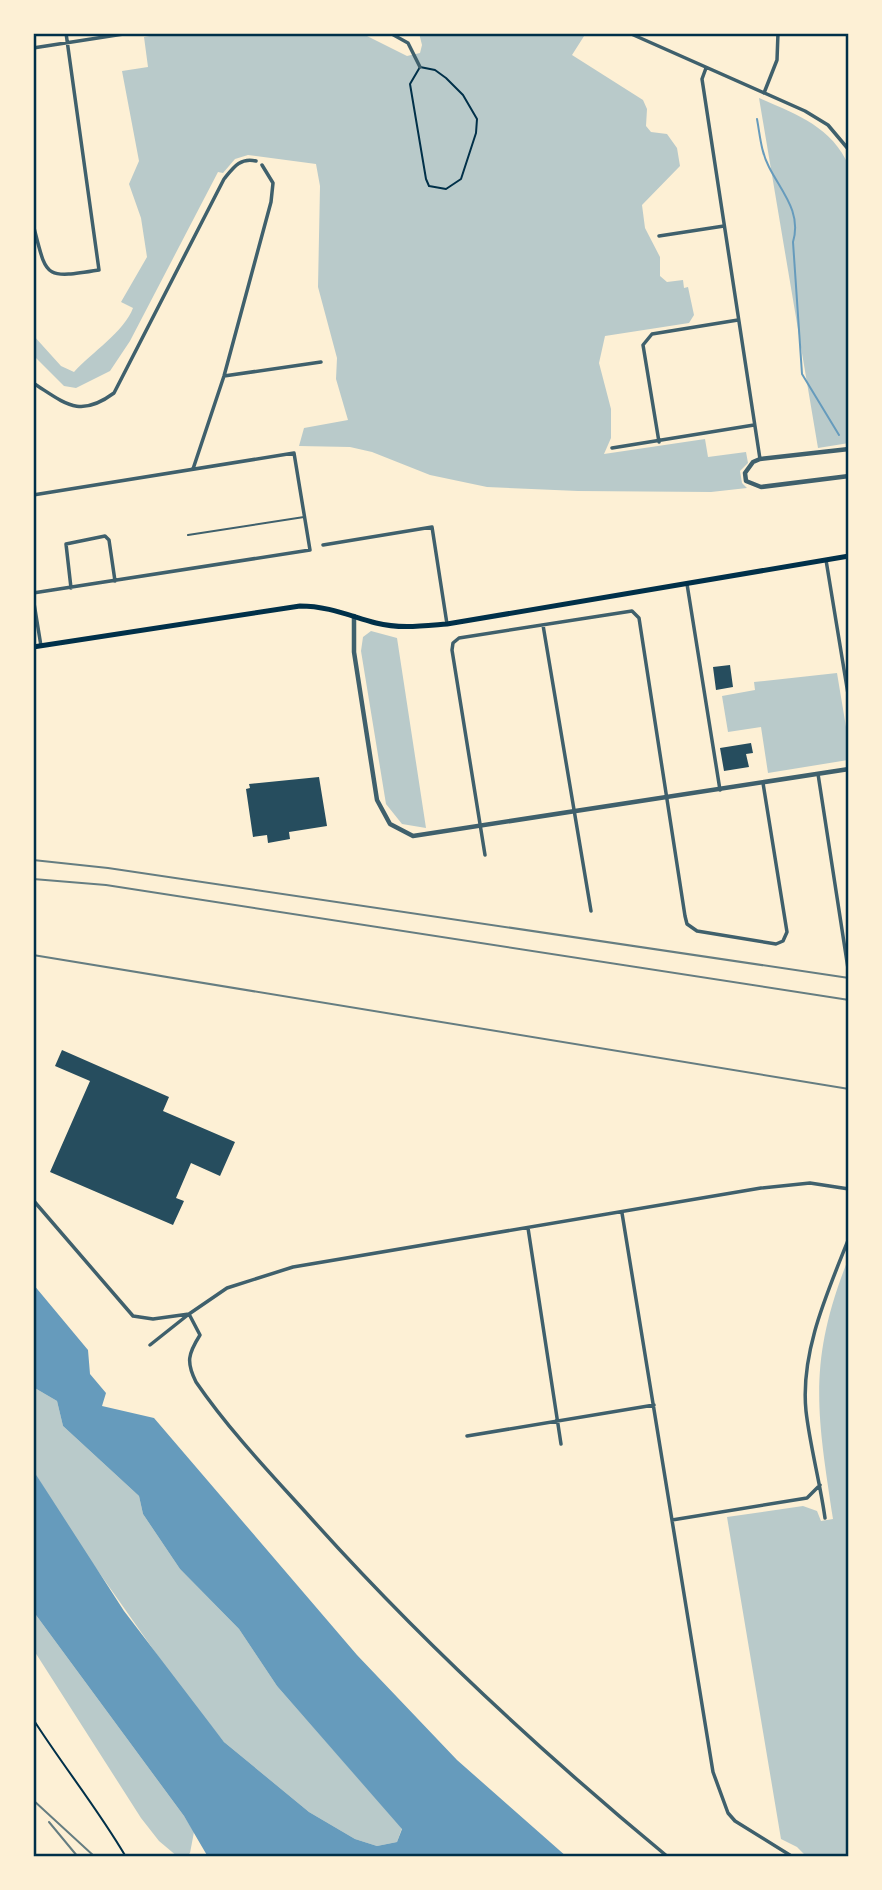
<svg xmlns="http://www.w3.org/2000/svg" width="882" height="1890" viewBox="0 0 882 1890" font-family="Manrope,sans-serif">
<rect width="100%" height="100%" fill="#fdf0d5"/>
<path fill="#b9caca" d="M 166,33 L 361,33 L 407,56 L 420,53 L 422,45 L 419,33 L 586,33 L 572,55 L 643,100 L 647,109 L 646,126 L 651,132 L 667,134 L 677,148 L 680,166 L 642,205 L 645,228 L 660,257 L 660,276 L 667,282 L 683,280 L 684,288 L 688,287 L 694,315 L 689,323 L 605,336 L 599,363 L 611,409 L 611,438 L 604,454 L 705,439 L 708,457 L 746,452 L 748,463 L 740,471 L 742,483 L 747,488 L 711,492 L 578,491 L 487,487 L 430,475 L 372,452 L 350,447 L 299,446 L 304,428 L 348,420 L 336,379 L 337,358 L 318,287 L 320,186 L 316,164 L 248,155 L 235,159 L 223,173 L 218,172 L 130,341 L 110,371 L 76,388 L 64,386 L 33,355 L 33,335 L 61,366 L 74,372 C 92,352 124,332 133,308 L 121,302 L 147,257 L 141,218 L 129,184 L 139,161 L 122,71 L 148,67 L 144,37 Z
M 759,98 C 797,115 831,126 849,166 L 849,443 L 818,448 Z
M 371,631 L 397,638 L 426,828 L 402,824 L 386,804 L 361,651 L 363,637 Z
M 837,673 L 849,745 L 848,760 L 768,773 L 761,727 L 728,732 L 722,696 L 755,690 L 754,682 Z
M 849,1257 L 849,1857 L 807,1857 L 797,1847 L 781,1839 L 727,1517 L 803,1506 L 817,1511 L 821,1521 L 833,1519 C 817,1412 807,1362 849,1257 Z
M 33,1387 L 57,1401 L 63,1426 L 139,1496 L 143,1514 L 180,1569 L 239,1629 L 277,1686 L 402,1828 L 397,1842 L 377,1846 L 355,1839 L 309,1812 L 224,1742 L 179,1686 L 74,1537 L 33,1470 Z
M 33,1611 L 184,1816 L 194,1832 L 190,1853 L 186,1857 L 178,1857 L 159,1841 L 141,1818 L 33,1649 Z"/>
<path fill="#669bbc" d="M 33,1284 L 88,1350 L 90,1374 L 106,1393 L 102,1406 L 154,1418 L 357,1655 L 457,1760 L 567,1857 L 208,1857 L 184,1816 L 33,1611 L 33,1470 L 124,1611 L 224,1742 L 309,1812 L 355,1839 L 377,1846 L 397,1842 L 402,1829 L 277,1686 L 239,1629 L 180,1569 L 143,1514 L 139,1496 L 63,1426 L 57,1401 L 33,1387 Z"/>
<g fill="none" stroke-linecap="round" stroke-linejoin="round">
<path stroke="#669bbc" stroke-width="2" d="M 757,119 C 760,135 761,152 769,167 C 781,191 802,212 793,242 L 802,374 L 839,435"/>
</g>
<path fill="#264d5e" d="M 730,665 L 733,687 L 716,690 L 713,667 Z
M 751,743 L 753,753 L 746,754 L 749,767 L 724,771 L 720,748 Z
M 319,777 L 327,826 L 289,832 L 290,839 L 268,843 L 267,835 L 253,837 L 246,789 L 250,788 L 249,784 Z
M 62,1050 L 169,1097 L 163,1111 L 235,1142 L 220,1176 L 191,1163 L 176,1198 L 184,1201 L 173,1225 L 50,1172 L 90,1081 L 55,1066 Z"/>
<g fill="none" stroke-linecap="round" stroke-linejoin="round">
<path stroke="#003049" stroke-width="2" d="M 420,67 L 435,70 L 446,78 L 463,95 L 477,119 L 476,133 L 461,179 L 446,189 L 429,186 L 426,179 L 410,84 Z
M 33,1719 C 63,1766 98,1809 126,1857"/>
<path stroke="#3f606c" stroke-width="2" d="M 188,535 L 304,517"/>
<path stroke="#3f606c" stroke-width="3.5" d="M 390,33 L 408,43 L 420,67
M 629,33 L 805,111 L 828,125 L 849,150
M 33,48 L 130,33
M 706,68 L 702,79 L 760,459
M 764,93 L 777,60 L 778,33
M 33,224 C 47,278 43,279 99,270 L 66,33
M 659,236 L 724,226
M 224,376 L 321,362
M 33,383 C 65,403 79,419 114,393 L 224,179 C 233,168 240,157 256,161
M 659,442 L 643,345 L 652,334 L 738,320
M 612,448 L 754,425
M 193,469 L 224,376 L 271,202 L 273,183 L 262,165
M 33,495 L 294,453 L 310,550 L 33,593
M 323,545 L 432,527 L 447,624
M 826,560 L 849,700
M 687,584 L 720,790
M 71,588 L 66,544 L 105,536 L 109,540 L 115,581
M 33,597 L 41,646
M 543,625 L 591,911
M 818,774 L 849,975
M 485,855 L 452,650 L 453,643 L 459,638 L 632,611 L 639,618 L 685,916 L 687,924 L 697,931 L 776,944 L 783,941 L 787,932 L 763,783
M 33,1200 L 133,1316 L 153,1319 L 189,1314 L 200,1335 C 188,1354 186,1362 196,1382 C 229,1430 270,1473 309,1516 C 419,1639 541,1752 668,1857
M 622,1213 L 713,1772 L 728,1813 L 735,1821 L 793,1857
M 528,1228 L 561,1444
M 150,1345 L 189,1314 L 227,1288 L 293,1267 L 761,1188 L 810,1183 L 849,1189
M 467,1436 L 654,1405
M 825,1518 C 820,1482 810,1446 806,1411 C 800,1352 828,1291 849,1238
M 672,1520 L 807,1498 L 820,1485"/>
<path stroke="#3f606c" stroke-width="4.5" d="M 849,449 L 760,459 L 753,462 L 745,473 L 746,481 L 761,487 L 849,476
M 354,616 L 354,652 L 377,800 L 390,824 L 413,836 L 849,769"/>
<path stroke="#003049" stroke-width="5" d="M 33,647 L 300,606 C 328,606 350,616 376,623 C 400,629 422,626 447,624 L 849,556"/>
<path stroke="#657d81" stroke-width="2" d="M 33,860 L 108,868 L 849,978
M 33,879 L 106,885 L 849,1000
M 33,955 L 849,1089
M 33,1800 L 95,1857
M 49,1822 L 78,1857"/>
</g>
<rect width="882" height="1890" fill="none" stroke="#fdf0d5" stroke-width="70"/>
<rect x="35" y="35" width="812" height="1820" fill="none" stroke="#003049" stroke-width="2.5"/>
</svg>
